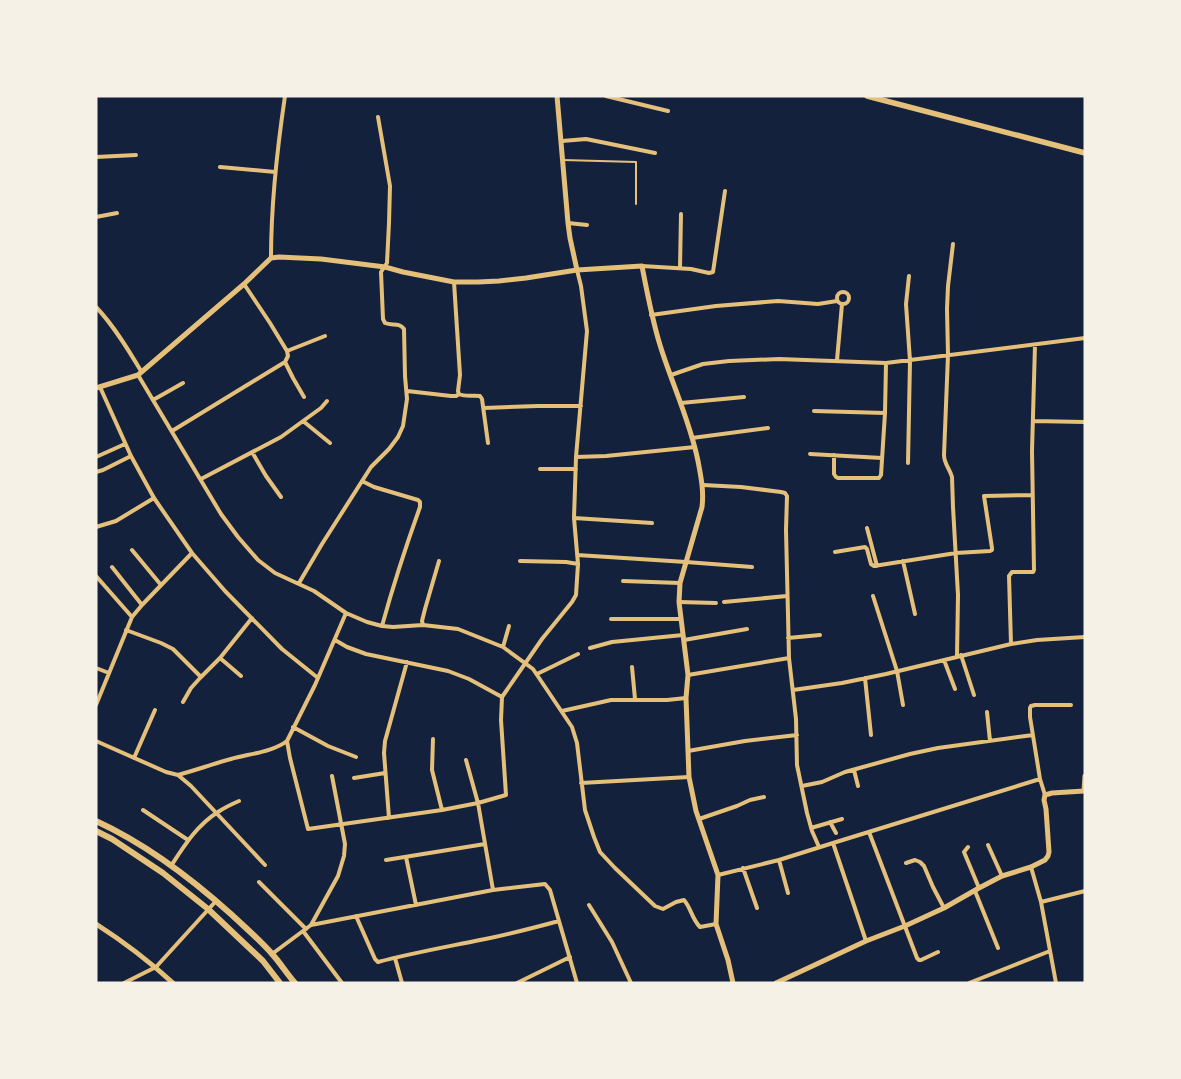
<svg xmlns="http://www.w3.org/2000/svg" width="1181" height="1079" viewBox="0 0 1181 1079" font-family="Quicksand,sans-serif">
<rect width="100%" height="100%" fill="#14213d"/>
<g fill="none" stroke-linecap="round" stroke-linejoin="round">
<path stroke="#e5c07b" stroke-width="2" d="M 563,160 L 636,162 L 636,204"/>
<path stroke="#e5c07b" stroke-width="4" d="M 606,96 L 668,111
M 562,141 L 586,139 L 655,153
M 96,157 L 136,155
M 220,167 L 275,172
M 96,217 L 117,213
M 568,223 L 587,225
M 953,244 L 948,286 L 947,309 L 948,355 L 944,455 C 944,464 950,469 952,477 L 953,507 L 958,595 L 957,656
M 271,258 C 271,204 277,150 285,96
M 642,266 L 691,269 L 709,273 L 713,272 L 725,191
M 680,268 L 681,214
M 454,282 L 460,375 L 458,391 L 459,394 C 465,397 473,395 480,396 L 482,399 L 488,443
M837 298a6 6 0 1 1 12 0a6 6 0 1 1-12 0Z
M 96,307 C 114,326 128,349 141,371
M 651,315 L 716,306 L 778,301 L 818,304 L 837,301
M 287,351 L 325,336
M 837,360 L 842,304
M 285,362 L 293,378 L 304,397
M 138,375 L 221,514 L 238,537 L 258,560 L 275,573 L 314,591 L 346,613 L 367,622 L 382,626 L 393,627 L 423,625 L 458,629 L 503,647 L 533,669 L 572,727 L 577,743 L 585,810 L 594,837 L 600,852 L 615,868 L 655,906 L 663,909 L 676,902 L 684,900 C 691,908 692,919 700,927 L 716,924
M 671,375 L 703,364 L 729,361 L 779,359 L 886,363 L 1085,338
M 100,387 L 131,456 L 154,498 L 192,553 L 225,591 L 282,649 L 318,678
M 407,391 L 451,396 L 456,396 L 459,394
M 153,400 L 183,383
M 681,403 L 744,397
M 484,408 L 538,406 L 581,406
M 814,411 L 885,413
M 303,421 L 330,443
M 1033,421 L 1085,422
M 172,431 L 285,362 L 288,356 L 287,351 L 270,323 L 244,284
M 692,438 L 768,428
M 252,452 L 266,476 L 281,497
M 810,454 L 882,458
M 834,455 L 834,474 L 836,477 L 838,478 L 879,478 L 881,475 L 885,413 L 886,363
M 96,457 L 125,444
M 576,457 L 606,456 L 695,447
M 908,463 L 910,361 L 906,304 L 909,276
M 540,469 L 576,469
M 96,472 L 103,470 L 131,456
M 201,479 L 281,437 L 321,408 L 327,401
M 362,481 L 374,487 L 418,500 L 420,502 L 420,507 C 406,546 393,586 382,626
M 703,485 L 741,487 L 781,492 L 785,493 L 787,496 L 786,530 L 789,658 L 796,719 L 797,765 L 807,813 L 812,831 L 819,847
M 574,518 L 652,523
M 96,527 L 116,521 L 154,498
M 867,528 L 877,566
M 132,550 L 161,585
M 835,552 L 865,547 L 867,549 L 871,564 L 874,566 L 956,553 L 990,551 L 992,550 L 992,548 L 984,496 L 1033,495
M 577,555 L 686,562 L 752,567
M 520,561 L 566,562 L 578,564
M 903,561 L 915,614
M 112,567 L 142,605
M 96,576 L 132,617
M 623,581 L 680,583
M 299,583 L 322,544 L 371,467 L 389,449 L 398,437 L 403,426 L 407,399 L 405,376 L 404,329 C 399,322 392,326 385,323 L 383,319 L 381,272 L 387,263 L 389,223 L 390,186 L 378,117
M 873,596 L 897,671 L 903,705
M 679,602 L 716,603
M 724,602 L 787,596
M 611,619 L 681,619
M 423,625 L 422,621 L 425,609 L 439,561
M 126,630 L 161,643 L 173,649 L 201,677
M 788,638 L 820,635
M 335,640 L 347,647 L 366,654 L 448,671 L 469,679 L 502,697
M 684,640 L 747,629
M 1011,644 L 1009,576 L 1012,572 L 1033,572 L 1034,570 L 1032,451 L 1035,345
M 503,647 L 509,626
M 590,648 L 612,642 L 683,635
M 961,655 L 974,695
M 220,658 L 241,676
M 944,660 L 955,689
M 632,667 L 635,699
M 96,668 L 109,673
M 537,674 L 578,654
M 688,675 L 789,658
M 865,678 L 871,735
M 793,690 L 842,683 L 886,674 L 1011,644 L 1037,640 L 1085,637
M 183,702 L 191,688 L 201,677 L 220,658 L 252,618
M 96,705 L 132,617 L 142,605 L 192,553
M 562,711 L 611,700 L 667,700 L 686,698
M 987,712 L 990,741
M 293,727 L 328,746 L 356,757
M 433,739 L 432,770 L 442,810
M 96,741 L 166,772 L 178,775 L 191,786 L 265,865
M 287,741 L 290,758 L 308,829 L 442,810 L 478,803 L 506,795 L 501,720 L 502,697 L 542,639 L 572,602 L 576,595 L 578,564 L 574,518 L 576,457 L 587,331 L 581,286 L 577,270
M 688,751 L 745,741 L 797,735
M 134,758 L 155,710
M 466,760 L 478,803 L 493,890
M 854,770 L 858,786
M 178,775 C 196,770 213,764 231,759 C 248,754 273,752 287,741 L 315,685 L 346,613
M 354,778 L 385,773
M 581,783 L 689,777
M 802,786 L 822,782 L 845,772 L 910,754 L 938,748 L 1033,735
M 1045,795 L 1040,779 L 1030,717 L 1030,708 L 1031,706 L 1035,705 L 1071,705
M 143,810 L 188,840
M 389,818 L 384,753 L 385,741 L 407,662
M 699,819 L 737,806 L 750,800 L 764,797
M 830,822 L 836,833
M 811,828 L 842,819
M 869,832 L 917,958 L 919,960 L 921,960 L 938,952
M 833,843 L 866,941
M 988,845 L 1002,876
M 968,847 L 964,852 L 979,888
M 406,857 L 416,905
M 386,860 L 485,844
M 779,860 L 788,893
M 906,863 L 915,860 L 920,862 L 924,866 L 933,887 L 944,908
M 171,866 C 184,846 197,825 218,812 C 224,808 232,804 239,801
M 1031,867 L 1041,902 L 1056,983
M 743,868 L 757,908
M 718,875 L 779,860 L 833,843 L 1040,779
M 259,882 L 306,929
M 975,891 L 998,948
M 1041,902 L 1085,891
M 589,905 L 612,942 L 631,983
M 356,916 L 375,959 L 378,962 C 412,953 446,947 480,940 C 507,935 533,928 559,921
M 311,925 L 493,890 L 545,884 L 550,890 L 577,983
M 303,931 L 342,983
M 272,954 L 311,925 L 338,876 L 344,856 L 345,844 L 332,776
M 395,958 L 402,983
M 124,983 L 156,967 L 216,901
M 517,983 L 570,957
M 969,983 L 1050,951"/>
<path stroke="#e5c07b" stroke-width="5" d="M 557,96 L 568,223 L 570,238 L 577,270
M 96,388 L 138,375 L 244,284 L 271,258 L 279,257 L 321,259 L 385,267 L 403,272 L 454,282 L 478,282 L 499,281 L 526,278 L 577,270 L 642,266 C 647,292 652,319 660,345 C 672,384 690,421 698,461 C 701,477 704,491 702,507 L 680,583 L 679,602 L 688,675 L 686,698 L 689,777 L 696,811 L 718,875 L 716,924 L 728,960 L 733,983
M 96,924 C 124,942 149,961 173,983
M 776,983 L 866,941 L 905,926 L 944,908 L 979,888 L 1002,876 L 1031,867 L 1045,860 L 1048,856 L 1049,852 L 1046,809 L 1044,800 L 1045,795 L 1052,793 L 1084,791 L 1085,776"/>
<path stroke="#e5c07b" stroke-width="5.5" d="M 867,96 L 1085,153"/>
<path stroke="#e5c07b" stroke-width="6" d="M 96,821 C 146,844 191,878 232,915 C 246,928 261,941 273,955 C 281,964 287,974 295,983
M 96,831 L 112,839 L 163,873 L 208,909 L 263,961 L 280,983"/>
</g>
<rect width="1181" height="1079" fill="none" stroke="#f6f1e7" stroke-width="195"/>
</svg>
